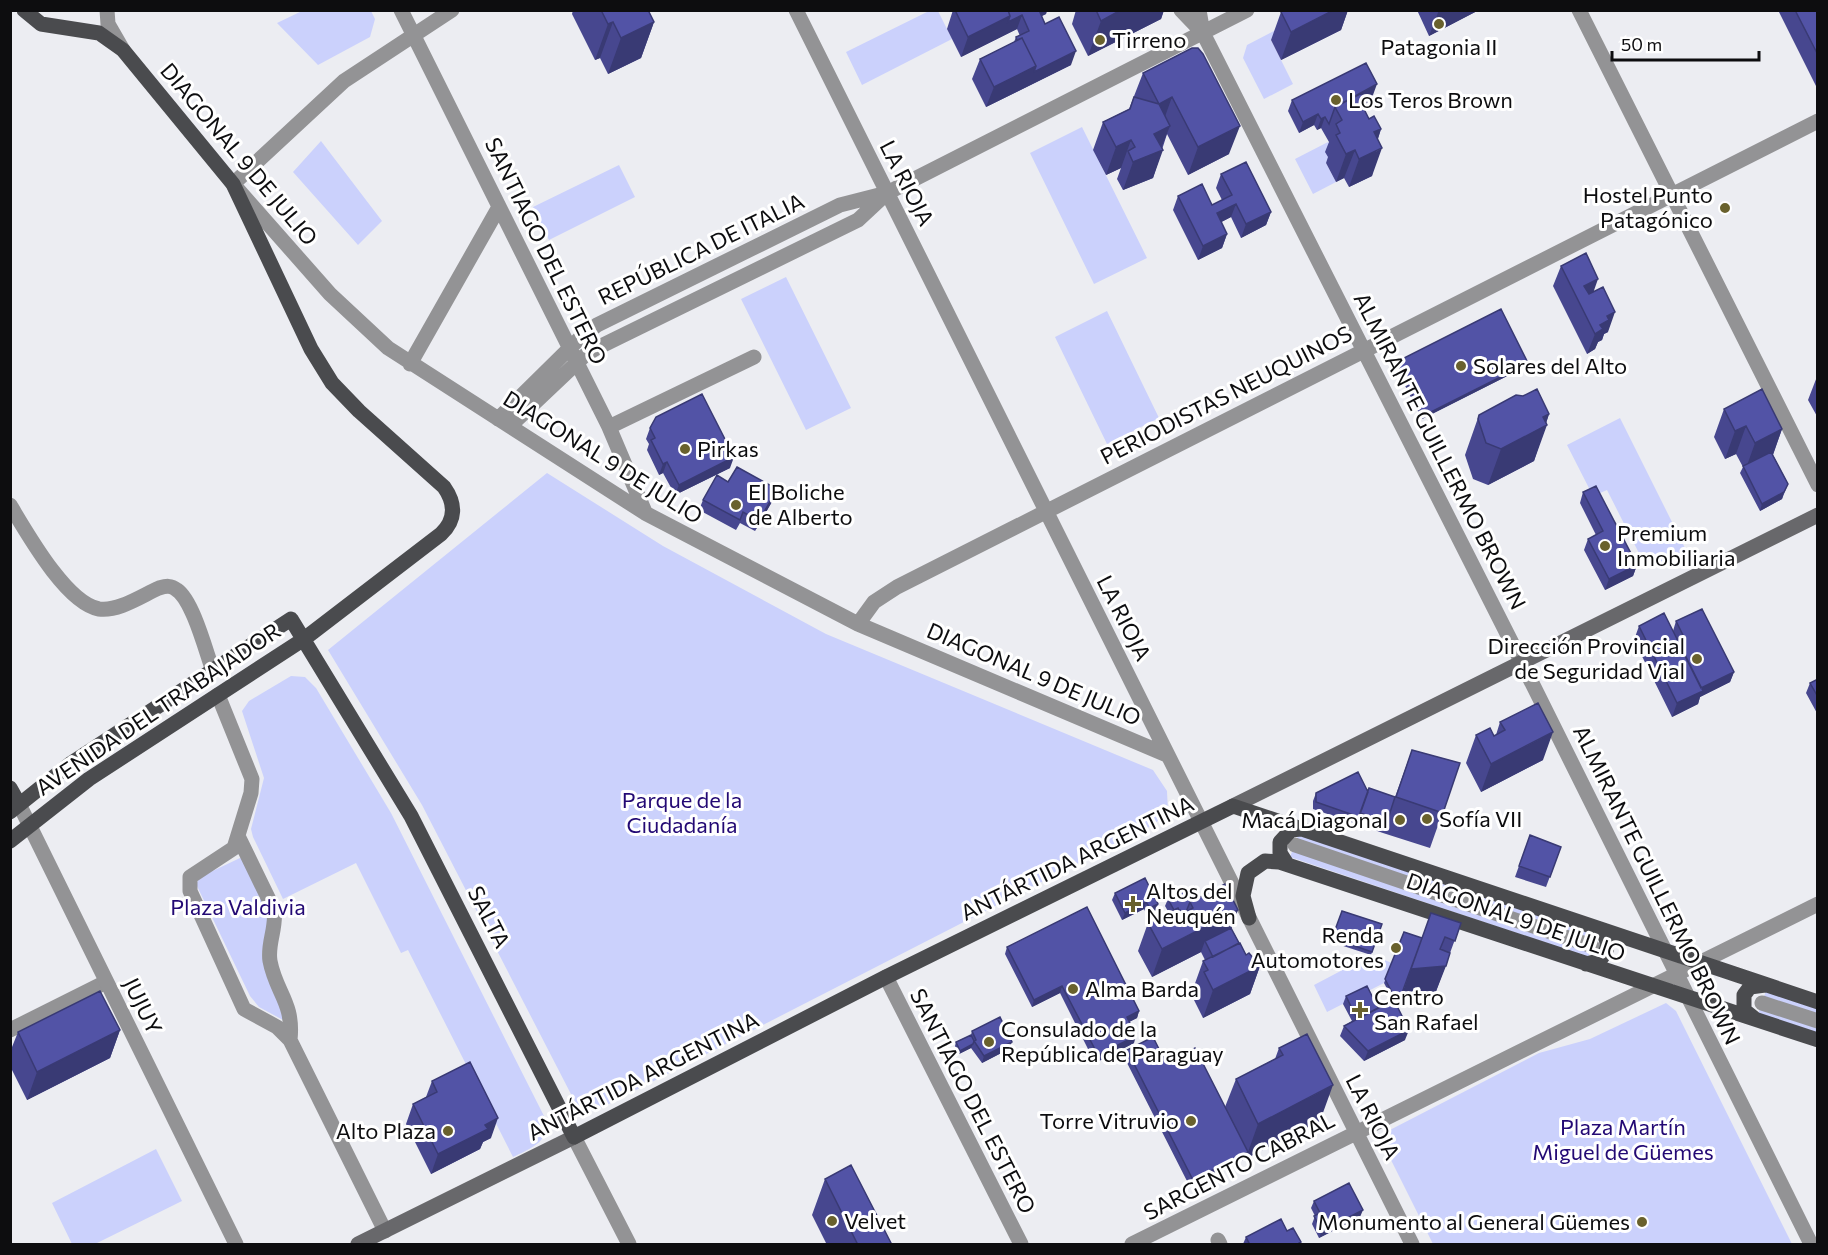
<svg xmlns="http://www.w3.org/2000/svg" width="1828" height="1255" viewBox="0 0 1828 1255" font-family="Commissioner,sans-serif">
<rect width="100%" height="100%" fill="#ecedf2"/>
<path fill="#cbd1fc" d="M 302,11 L 371,11 L 375,19 L 370,37 L 318,65 L 277,23 Z
M 929,11 L 938,11 L 952,39 L 862,85 L 846,52 Z
M 1293,21 L 1271,40 L 1293,84 L 1264,99 L 1243,58 L 1247,45 Z
M 1082,127 L 1147,258 L 1094,284 L 1030,153 Z
M 321,141 L 382,221 L 358,245 L 293,172 Z
M 1328,142 L 1332,148 L 1330,161 L 1326,163 L 1336,182 L 1313,194 L 1295,159 Z
M 619,165 L 635,197 L 549,240 L 533,207 Z
M 786,277 L 851,408 L 806,430 L 741,299 Z
M 1107,311 L 1159,418 L 1107,444 L 1055,337 Z
M 1620,418 L 1686,550 L 1647,569 L 1607,490 L 1593,496 L 1567,445 Z
M 547,473 L 663,546 L 826,634 L 1153,770 L 1167,791 L 1168,812 L 1153,825 L 599,1109 C 588,1113 580,1110 574,1100 L 422,805 L 328,650 Z
M 291,676 L 305,677 L 316,688 L 391,813 L 544,1116 C 553,1141 531,1148 513,1157 L 408,950 L 401,953 L 356,863 L 283,899 L 253,837 L 251,829 L 264,778 L 242,711 L 249,701 Z
M 1299,833 L 1597,935 L 1588,957 L 1290,857 Z
M 240,858 L 243,858 L 269,917 L 262,955 L 285,1011 L 283,1020 L 259,1007 L 250,996 L 196,884 L 200,877 Z
M 1371,955 L 1392,963 L 1384,983 L 1327,1012 L 1314,985 Z
M 1766,991 L 1817,1009 L 1817,1034 L 1758,1014 Z
M 1666,1003 L 1676,1011 L 1792,1244 L 1433,1244 L 1383,1144 L 1386,1132 L 1539,1053 L 1590,1039 Z
M 156,1149 L 182,1201 L 95,1244 L 72,1244 L 52,1203 Z"/>
<g fill="none" stroke-linecap="round" stroke-linejoin="round">
<path stroke="#939395" stroke-width="15" d="M 1295,845 L 1592,946
M 1762,1003 L 1818,1021"/>
<path stroke="#939395" stroke-width="15" d="M 107,10 L 108,24 L 123,50
M 401,10 L 609,427 L 645,512
M 452,10 L 344,81 L 233,184 L 330,294 L 388,348 L 645,513 L 858,624 L 1167,755
M 796,10 L 1412,1244
M 1181,10 L 1203,33
M 1199,10 L 1203,33 L 1522,663 L 1811,1244
M 1579,10 L 1818,485
M 410,364 L 499,207
M 498,419 L 580,338 L 597,325 L 840,205 L 887,193 L 1247,10
M 510,426 L 584,356 L 595,349 L 858,220 L 887,193
M 609,427 L 754,357
M 10,505 C 27,533 66,603 99,609 C 118,612 143,595 159,588 C 166,586 171,585 177,590 C 193,601 206,652 213,671
M 858,624 L 874,602 L 897,587 L 1818,121
M 218,695 L 252,779 L 251,793 L 234,848 L 190,877 L 190,891 L 244,1009 L 277,1027 L 290,1040 L 385,1231
M 239,838 L 274,910 C 277,927 267,944 270,961 C 276,993 294,1002 290,1040
M 886,977 L 1021,1244
M 10,1030 L 106,982
M 1218,1240 L 1220,1244
M 1132,1244 L 1818,904"/>
<path stroke="#939395" stroke-width="15" d="M 19,804 L 236,1244
M 574,1137 L 629,1244"/>
<path stroke="#68686b" stroke-width="15" d="M 1233,806 L 1818,515
M 358,1244 L 574,1137"/>
<path stroke="#4a4b4e" stroke-width="15" d="M 10,788 L 19,804
M 10,812 L 70,764 L 291,619 L 411,816 L 574,1137 L 886,977 L 1233,806 L 1818,1002
M 10,841 L 89,779 L 304,639 L 441,534 C 456,520 456,504 444,487 L 359,411 L 332,383 L 311,349 L 233,184 L 123,50 L 99,33 L 41,24 L 24,10
M 1287,864 L 1280,853 L 1280,842 L 1291,830 L 1301,829
M 1249,918 L 1243,896 L 1248,873 L 1265,861 L 1279,862 L 1818,1040
M 1586,964 L 1598,961 C 1610,951 1610,939 1599,929
M 1754,1018 L 1744,1010 L 1744,995 L 1750,987 L 1765,985"/>
</g>
<path fill="#47478f" d="M 573,10 L 648,10 L 654,22 L 641,58 L 608,74 L 600,58 L 595,60 L 572,14 Z
M 953,10 L 1047,10 L 1046,14 L 1041,16 L 1071,65 L 986,107 L 972,79 L 980,59 L 1014,42 L 1016,37 L 1020,36 L 1017,29 L 961,57 L 947,29 Z
M 1076,10 L 1164,10 L 1161,19 L 1088,56 L 1072,24 Z
M 1283,10 L 1348,10 L 1341,30 L 1281,60 L 1271,40 L 1281,12 Z
M 1417,10 L 1479,10 L 1429,36 Z
M 1778,10 L 1818,10 L 1818,88 L 1817,88 Z
M 1192,48 L 1229,154 L 1188,175 L 1167,134 L 1153,178 L 1123,190 L 1117,179 L 1121,168 L 1106,175 L 1093,150 L 1103,122 L 1129,109 L 1143,73 Z
M 1373,95 L 1365,99 L 1367,102 L 1364,111 L 1369,119 L 1381,129 L 1378,139 L 1372,176 L 1349,187 L 1344,178 L 1336,182 L 1326,163 L 1328,157 L 1325,152 L 1329,142 L 1321,128 L 1317,130 L 1314,125 L 1299,133 L 1288,111 L 1292,100 Z
M 1221,174 L 1271,212 L 1266,225 L 1241,238 L 1231,217 L 1221,222 L 1227,234 L 1222,248 L 1198,260 L 1173,210 L 1178,196 L 1212,205 L 1222,200 L 1216,188 Z
M 1561,266 L 1594,291 L 1608,332 L 1604,334 L 1602,340 L 1598,342 L 1595,349 L 1587,354 L 1553,286 Z
M 1396,362 L 1528,363 L 1527,366 L 1422,419 L 1395,366 Z
M 1818,374 L 1818,418 L 1808,400 Z
M 1724,409 L 1782,429 L 1773,455 L 1788,484 L 1782,499 L 1760,511 L 1740,473 L 1743,467 L 1736,454 L 1725,459 L 1714,437 Z
M 1549,414 L 1534,461 L 1488,485 L 1473,479 L 1465,455 L 1479,415 Z
M 650,428 L 730,468 L 675,495 L 663,473 L 659,475 L 647,450 L 649,444 L 646,439 Z
M 728,482 L 777,489 L 773,500 L 755,531 L 740,523 L 736,530 L 699,510 L 703,500 Z
M 1583,492 L 1637,565 L 1633,576 L 1605,590 L 1584,550 L 1588,539 L 1596,535 L 1580,503 Z
M 1676,621 L 1734,672 L 1730,682 L 1700,697 L 1698,704 L 1672,717 L 1634,640 L 1639,626 L 1673,631 Z
M 1818,679 L 1818,715 L 1806,693 L 1810,683 Z
M 1500,722 L 1543,760 L 1481,792 L 1466,763 L 1476,735 L 1494,736 L 1496,735 Z
M 1412,750 L 1460,763 L 1430,848 L 1383,833 L 1383,832 L 1383,833 L 1313,809 L 1313,801 L 1316,793 L 1368,792 L 1395,797 Z
M 1530,835 L 1561,847 L 1546,887 L 1515,877 Z
M 1115,893 L 1158,904 L 1155,911 L 1147,915 L 1144,909 L 1122,920 L 1112,900 Z
M 1199,897 L 1231,928 L 1246,955 L 1260,966 L 1250,994 L 1203,1018 L 1194,1000 L 1196,995 L 1193,989 L 1203,961 L 1205,960 L 1201,952 L 1152,977 L 1138,951 L 1148,923 L 1169,913 L 1165,906 L 1168,899 Z
M 1342,911 L 1382,924 L 1371,955 L 1331,942 Z
M 1461,923 L 1435,994 L 1401,997 L 1415,957 L 1397,1006 L 1405,1040 L 1364,1061 L 1340,1036 L 1344,1026 L 1352,1021 L 1343,1004 L 1346,996 L 1378,1008 L 1393,1000 L 1384,983 L 1404,932 L 1422,938 Z
M 1007,947 L 1139,1011 L 1137,1018 L 1129,1022 L 1134,1043 L 1095,1063 L 1060,993 L 1032,1007 L 1005,954 Z
M 120,1030 L 110,1058 L 27,1100 L 10,1066 L 10,1052 L 18,1032 Z
M 972,1031 L 1009,1049 L 982,1063 L 971,1048 L 959,1054 L 955,1046 L 956,1042 L 971,1035 Z
M 1279,1048 L 1320,1121 L 1190,1187 L 1124,1057 L 1127,1050 L 1166,1063 L 1225,1107 L 1236,1079 L 1275,1059 Z
M 432,1081 L 491,1138 L 483,1142 L 480,1149 L 431,1174 L 406,1124 L 413,1104 L 426,1097 Z
M 825,1179 L 892,1245 L 827,1245 L 812,1215 Z
M 1314,1201 L 1360,1217 L 1319,1238 L 1312,1224 L 1315,1216 L 1311,1208 Z
M 1287,1231 L 1301,1242 L 1300,1245 L 1243,1245 L 1243,1244 L 1246,1237 Z"/>
<path fill="#393a74" d="M 1036,10 L 1047,10 L 1046,14 L 1032,21 Z
M 1121,10 L 1164,10 L 1161,19 L 1088,56 L 1101,21 Z
M 1334,10 L 1348,10 L 1341,30 L 1281,60 L 1291,32 Z
M 1439,10 L 1479,10 L 1429,36 Z
M 1022,15 L 1017,29 L 961,57 L 968,37 L 1010,16 Z
M 613,22 L 600,58 L 595,60 L 608,24 Z
M 654,22 L 641,58 L 608,74 L 621,38 Z
M 1076,51 L 1071,65 L 986,107 L 994,87 L 1036,66 Z
M 1377,84 L 1373,95 L 1352,106 L 1356,95 Z
M 1172,97 L 1162,125 L 1159,104 Z
M 1367,102 L 1357,130 L 1362,105 Z
M 1318,114 L 1314,125 L 1299,133 L 1303,122 Z
M 1325,117 L 1321,128 L 1317,130 L 1321,119 Z
M 1170,126 L 1160,151 L 1163,150 L 1153,178 L 1123,190 L 1133,162 L 1154,134 Z
M 1240,126 L 1229,154 L 1188,175 L 1198,147 Z
M 1381,129 L 1373,153 L 1382,148 L 1372,176 L 1349,187 L 1359,159 L 1374,132 Z
M 1131,140 L 1121,168 L 1106,175 L 1116,147 Z
M 1355,150 L 1344,178 L 1336,182 L 1346,154 Z
M 1236,204 L 1231,217 L 1212,227 L 1217,213 Z
M 1271,212 L 1266,225 L 1241,238 L 1246,224 Z
M 1227,234 L 1222,248 L 1198,260 L 1203,246 Z
M 1598,279 L 1591,299 L 1584,286 Z
M 1615,312 L 1608,332 L 1604,334 L 1602,340 L 1598,342 L 1595,349 L 1587,354 L 1595,334 L 1600,325 L 1607,316 Z
M 1528,363 L 1527,366 L 1422,419 L 1423,416 Z
M 1549,414 L 1545,426 L 1547,425 L 1534,461 L 1488,485 L 1501,449 L 1543,417 Z
M 1746,426 L 1736,454 L 1725,459 L 1735,431 Z
M 1782,429 L 1772,457 L 1745,471 L 1755,443 Z
M 734,457 L 730,468 L 675,495 L 679,485 Z
M 667,462 L 663,473 L 659,475 L 663,464 Z
M 777,489 L 773,500 L 755,531 L 759,521 Z
M 1784,492 L 1782,499 L 1760,511 L 1762,504 Z
M 1637,565 L 1633,576 L 1605,590 L 1609,579 Z
M 1734,672 L 1730,682 L 1700,697 L 1698,704 L 1672,717 L 1677,703 L 1699,689 Z
M 1553,732 L 1543,760 L 1481,792 L 1491,764 Z
M 1146,902 L 1144,909 L 1122,920 L 1125,913 Z
M 1158,904 L 1155,911 L 1147,915 L 1150,908 Z
M 1238,910 L 1228,938 L 1205,941 L 1201,952 L 1152,977 L 1162,949 Z
M 1260,966 L 1250,994 L 1203,1018 L 1213,990 Z
M 1446,966 L 1435,994 L 1401,997 L 1411,969 Z
M 1062,986 L 1060,993 L 1032,1007 L 1034,1000 Z
M 1139,1011 L 1137,1018 L 1125,1024 L 1127,1017 Z
M 120,1030 L 110,1058 L 27,1100 L 37,1072 Z
M 1409,1030 L 1405,1040 L 1364,1061 L 1368,1051 Z
M 1136,1036 L 1134,1043 L 1095,1063 L 1098,1055 Z
M 1012,1042 L 1009,1049 L 982,1063 L 984,1056 Z
M 973,1044 L 971,1048 L 959,1054 L 960,1051 Z
M 1333,1085 L 1320,1121 L 1190,1187 L 1193,1180 L 1248,1152 L 1258,1124 Z
M 498,1118 L 491,1138 L 483,1142 L 480,1149 L 431,1174 L 438,1154 L 485,1125 Z
M 1363,1210 L 1360,1217 L 1319,1238 L 1322,1231 Z"/>
<path fill="#5253a6" stroke="#393a74" stroke-width="1.5" d="M 601,10 L 648,10 L 654,22 L 621,38 L 613,22 L 608,24 Z
M 955,10 L 1008,10 L 1010,16 L 968,37 Z
M 1008,10 L 1039,10 L 1045,24 L 1059,17 L 1076,51 L 1034,72 L 1036,66 L 1022,38 L 1017,40 L 1016,37 L 1029,31 L 1022,15 L 1008,22 L 1010,16 Z
M 1096,10 L 1121,10 L 1101,21 Z
M 1283,10 L 1334,10 L 1291,32 L 1281,12 Z
M 1795,10 L 1818,10 L 1818,55 Z
M 1022,38 L 1036,66 L 994,87 L 980,59 Z
M 1192,48 L 1198,48 L 1203,54 L 1240,126 L 1198,147 L 1172,97 L 1159,104 L 1170,126 L 1154,134 L 1163,150 L 1133,162 L 1128,151 L 1135,147 L 1131,140 L 1116,147 L 1103,122 L 1130,109 L 1134,97 L 1159,104 L 1143,73 Z
M 1366,63 L 1377,84 L 1335,107 L 1329,124 L 1325,117 L 1321,119 L 1318,114 L 1303,122 L 1292,100 Z
M 1362,93 L 1367,102 L 1362,105 L 1369,119 L 1374,116 L 1381,129 L 1374,132 L 1382,148 L 1359,159 L 1355,150 L 1346,154 L 1336,135 L 1340,133 L 1336,124 L 1342,120 L 1335,107 Z
M 1246,162 L 1271,212 L 1246,224 L 1236,204 L 1217,213 L 1227,234 L 1203,246 L 1178,196 L 1202,184 L 1212,205 L 1232,195 L 1221,174 Z
M 1586,253 L 1598,279 L 1584,286 L 1589,294 L 1603,287 L 1615,312 L 1607,316 L 1609,320 L 1600,325 L 1603,329 L 1595,334 L 1561,266 Z
M 1501,309 L 1528,363 L 1423,416 L 1396,362 Z
M 1537,389 L 1549,414 L 1543,417 L 1547,425 L 1501,449 L 1486,443 L 1478,419 L 1479,415 L 1516,395 L 1523,396 Z
M 1762,389 L 1782,429 L 1755,443 L 1746,426 L 1735,431 L 1724,409 Z
M 702,394 L 734,457 L 679,485 L 667,462 L 663,464 L 651,440 L 655,438 L 650,428 L 656,417 Z
M 1771,452 L 1788,484 L 1784,492 L 1762,504 L 1743,466 Z
M 737,467 L 777,489 L 759,521 L 743,512 L 740,520 L 703,500 L 717,475 L 728,482 Z
M 1596,486 L 1637,565 L 1609,579 L 1588,539 L 1603,531 L 1583,492 Z
M 1702,609 L 1734,672 L 1701,688 L 1677,640 L 1684,637 L 1676,621 Z
M 1664,613 L 1703,691 L 1677,703 L 1639,626 Z
M 1818,679 L 1818,697 L 1810,683 Z
M 1538,703 L 1553,732 L 1491,764 L 1476,735 L 1490,728 L 1494,736 L 1505,730 L 1500,722 Z
M 1412,750 L 1460,763 L 1443,813 L 1396,797 Z
M 1358,772 L 1368,792 L 1359,817 L 1316,802 L 1316,793 Z
M 1369,788 L 1395,797 L 1387,822 L 1360,813 Z
M 1530,835 L 1561,847 L 1550,877 L 1519,866 Z
M 1145,878 L 1158,904 L 1150,908 L 1146,902 L 1125,913 L 1115,893 Z
M 1225,884 L 1238,910 L 1162,949 L 1148,923 L 1178,908 L 1181,915 L 1193,908 L 1190,902 Z
M 1194,886 L 1199,897 L 1190,902 L 1186,912 L 1182,914 L 1180,910 L 1179,910 L 1178,908 L 1174,910 L 1168,899 Z
M 1087,907 L 1139,1011 L 1127,1017 L 1136,1036 L 1098,1055 L 1062,986 L 1034,1000 L 1007,947 Z
M 1342,911 L 1382,924 L 1372,952 L 1332,938 Z
M 1431,913 L 1461,923 L 1455,941 L 1445,937 L 1440,949 L 1450,953 L 1446,966 L 1411,969 Z
M 1231,928 L 1239,943 L 1213,957 L 1205,941 Z
M 1404,932 L 1422,938 L 1398,1004 L 1385,979 Z
M 1240,943 L 1246,955 L 1249,953 L 1260,966 L 1213,990 L 1204,972 L 1208,970 L 1203,961 Z
M 1367,986 L 1378,1008 L 1357,1019 L 1346,996 Z
M 100,991 L 120,1030 L 37,1072 L 18,1032 Z
M 1394,1000 L 1409,1030 L 1368,1051 L 1344,1026 Z
M 1000,1017 L 1012,1042 L 984,1056 L 974,1041 L 976,1040 L 972,1031 Z
M 1307,1034 L 1333,1085 L 1258,1124 L 1236,1079 L 1283,1055 L 1279,1048 Z
M 971,1035 L 974,1041 L 973,1044 L 960,1051 L 956,1042 Z
M 1153,1037 L 1166,1063 L 1195,1048 L 1248,1152 L 1193,1180 L 1127,1050 Z
M 470,1062 L 498,1118 L 485,1125 L 488,1129 L 438,1154 L 413,1104 L 437,1092 L 432,1081 Z
M 851,1165 L 892,1245 L 858,1245 L 825,1179 Z
M 1349,1183 L 1363,1210 L 1322,1231 L 1314,1216 L 1320,1213 L 1314,1201 Z
M 1281,1219 L 1287,1231 L 1293,1228 L 1301,1242 L 1296,1245 L 1250,1245 L 1246,1237 Z"/>
<g fill="#69612d" stroke="#fff" stroke-width="2">
<circle cx="1439" cy="24" r="6"/>
<circle cx="1100" cy="40" r="6"/>
<circle cx="1336" cy="100" r="6"/>
<circle cx="1725" cy="208" r="6"/>
<circle cx="1461" cy="366" r="6"/>
<circle cx="685" cy="449" r="6"/>
<circle cx="736" cy="505" r="6"/>
<circle cx="1605" cy="546" r="6"/>
<circle cx="1697" cy="659" r="6"/>
<circle cx="1427" cy="819" r="6"/>
<circle cx="1400" cy="820" r="6"/>
<path d="M1130 895h6v6h6v6h-6v6h-6v-6h-6v-6h6z"/>
<circle cx="1396" cy="948" r="6"/>
<circle cx="1073" cy="989" r="6"/>
<path d="M1357 1001h6v6h6v6h-6v6h-6v-6h-6v-6h6z"/>
<circle cx="989" cy="1042" r="6"/>
<circle cx="1191" cy="1121" r="6"/>
<circle cx="448" cy="1131" r="6"/>
<circle cx="832" cy="1221" r="6"/>
<circle cx="1642" cy="1222" r="6"/>
</g>
<g text-anchor="middle" stroke-width="6" stroke-linejoin="round" paint-order="stroke">
<g font-size="22" fill="#0d0d0f" stroke="#fff" text-anchor="start">
<text x="1112" y="48">Tirreno</text>
<text x="1439" y="55" text-anchor="middle">Patagonia II</text>
<text x="1348" y="108">Los Teros Brown</text>
<text x="1713" y="203" text-anchor="end">Hostel Punto<tspan x="1713" dy="25">Patagónico</tspan></text>
<text x="1473" y="374">Solares del Alto</text>
<text x="697" y="457">Pirkas</text>
<text x="748" y="500">El Boliche<tspan x="748" dy="25">de Alberto</tspan></text>
<text x="1617" y="541">Premium<tspan x="1617" dy="25">Inmobiliaria</tspan></text>
<text x="1685" y="654" text-anchor="end">Dirección Provincial<tspan x="1685" dy="25">de Seguridad Vial</tspan></text>
<text x="1439" y="827">Sofía VII</text>
<text x="1388" y="828" text-anchor="end">Macá Diagonal</text>
<text x="1146" y="899">Altos del<tspan x="1146" dy="25">Neuquén</tspan></text>
<text x="1384" y="943" text-anchor="end">Renda<tspan x="1384" dy="25">Automotores</tspan></text>
<text x="1085" y="997">Alma Barda</text>
<text x="1374" y="1005">Centro<tspan x="1374" dy="25">San Rafael</tspan></text>
<text x="1001" y="1037">Consulado de la<tspan x="1001" dy="25">República de Paraguay</tspan></text>
<text x="1179" y="1129" text-anchor="end">Torre Vitruvio</text>
<text x="436" y="1139" text-anchor="end">Alto Plaza</text>
<text x="844" y="1229">Velvet</text>
<text x="1630" y="1230" text-anchor="end">Monumento al General Güemes</text>
</g>
<g font-size="22" fill="#0d0d0f" stroke="#fff">
<text transform="translate(239 154) rotate(50)" y="8">DIAGONAL 9 DE JULIO</text>
<text transform="translate(907 183) rotate(63)" y="8">LA RIOJA</text>
<text transform="translate(701 249) rotate(-26)" y="8">REPÚBLICA DE ITALIA</text>
<text transform="translate(546 251) rotate(64)" y="8">SANTIAGO DEL ESTERO</text>
<text transform="translate(1226 395) rotate(-27)" y="8">PERIODISTAS NEUQUINOS</text>
<text transform="translate(1440 451) rotate(63)" y="8">ALMIRANTE GUILLERMO BROWN</text>
<text transform="translate(603 457) rotate(32)" y="8">DIAGONAL 9 DE JULIO</text>
<text transform="translate(1124 618) rotate(63)" y="8">LA RIOJA</text>
<text transform="translate(1034 674) rotate(23)" y="8">DIAGONAL 9 DE JULIO</text>
<text transform="translate(158 709) rotate(-34)" y="8">AVENIDA DEL TRABAJADOR</text>
<text transform="translate(1077 858) rotate(-26)" y="8">ANTÁRTIDA ARGENTINA</text>
<text transform="translate(1657 885) rotate(64)" y="8">ALMIRANTE GUILLERMO BROWN</text>
<text transform="translate(489 917) rotate(63)" y="8">SALTA</text>
<text transform="translate(1516 917) rotate(19)" y="8">DIAGONAL 9 DE JULIO</text>
<text transform="translate(143 1006) rotate(64)" y="8">JUJUY</text>
<text transform="translate(643 1076) rotate(-27)" y="8">ANTÁRTIDA ARGENTINA</text>
<text transform="translate(973 1101) rotate(63)" y="8">SANTIAGO DEL ESTERO</text>
<text transform="translate(1373 1117) rotate(63)" y="8">LA RIOJA</text>
<text transform="translate(1239 1166) rotate(-27)" y="8">SARGENTO CABRAL</text>
</g>
<g font-size="22" fill="#230974" stroke="#fff">
<text x="682" y="808">Parque de la<tspan x="682" dy="25">Ciudadanía</tspan></text>
<text x="238" y="915">Plaza Valdivia</text>
<text x="1623" y="1135">Plaza Martín<tspan x="1623" dy="25">Miguel de Güemes</tspan></text>
</g>
</g>
<rect width="1828" height="1255" fill="none" stroke="#0d0d0f" stroke-width="24"/>
<path d="M1612 51v9h147v-9" fill="none" stroke="#0d0d0f" stroke-width="3"/>
<text x="1621" y="51" font-size="18" fill="#0d0d0f" stroke="#ffffff" stroke-width="4.5" paint-order="stroke">50 m</text>
</svg>
